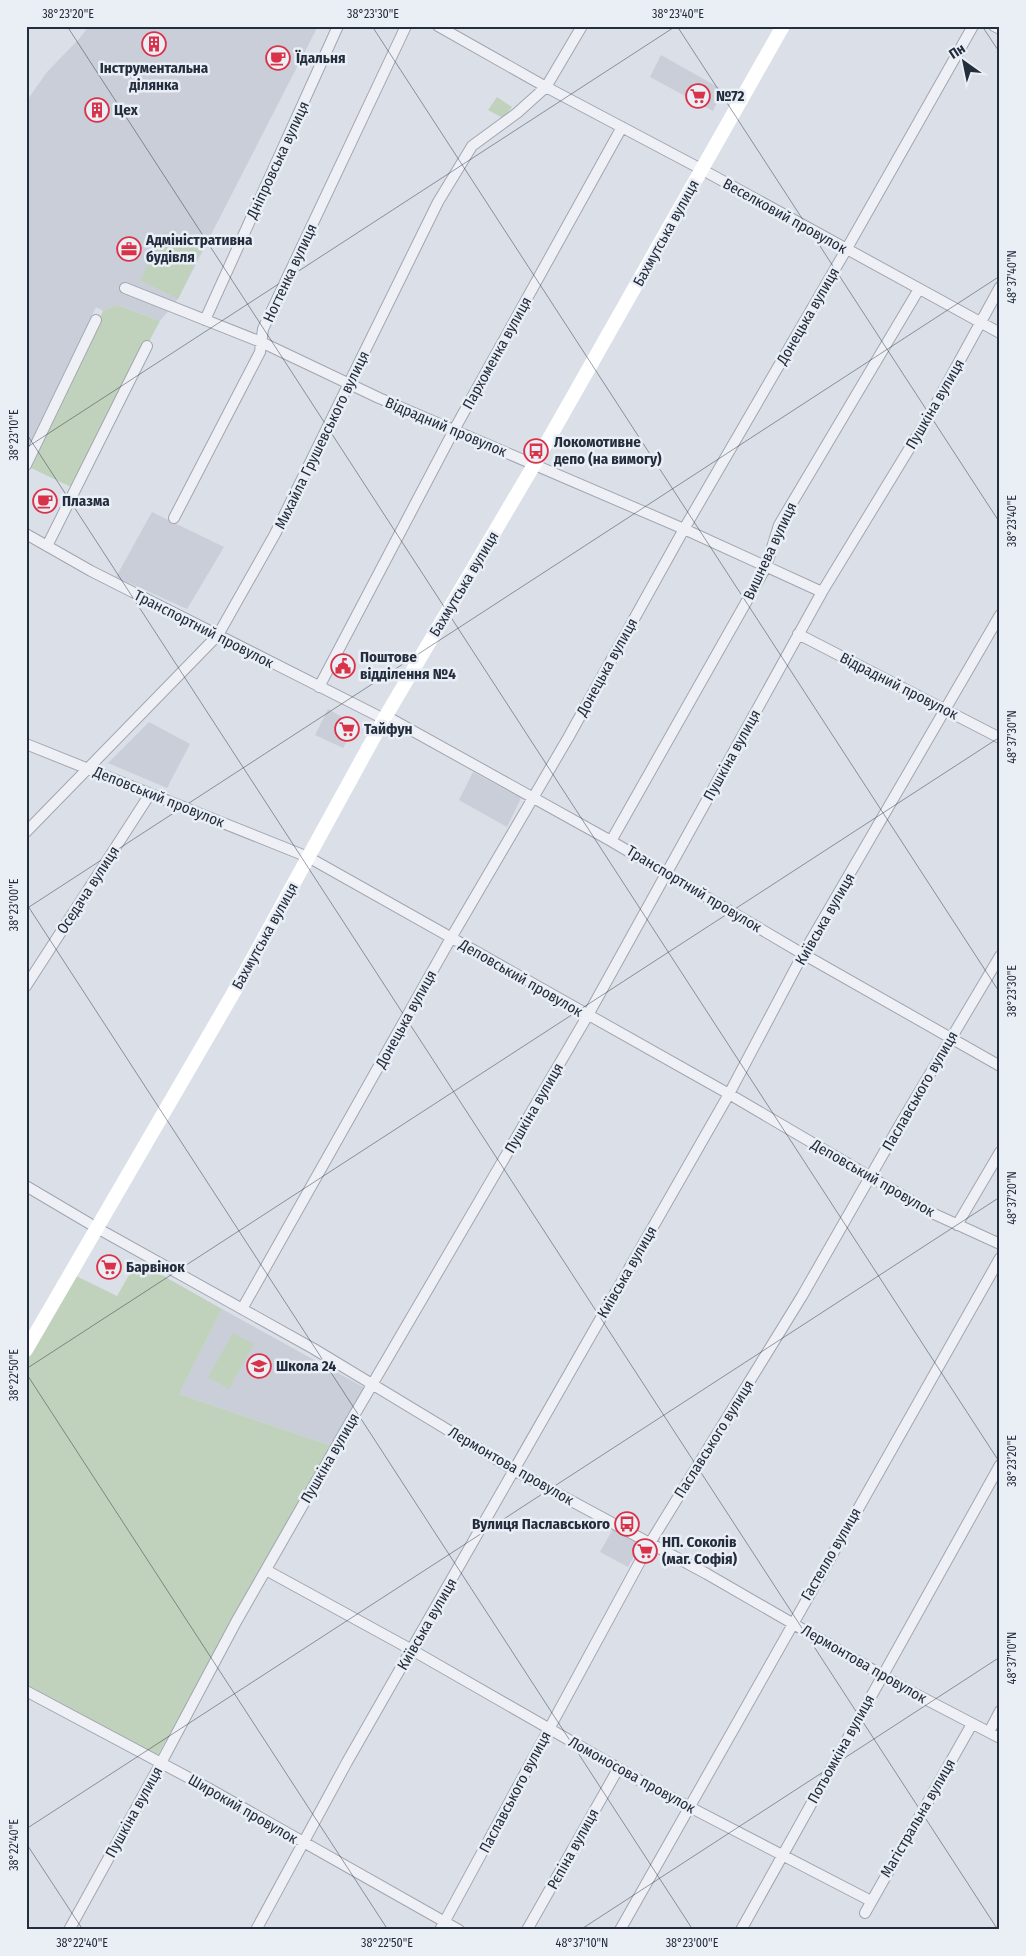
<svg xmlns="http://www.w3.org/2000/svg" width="1026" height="1956" viewBox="0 0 1026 1956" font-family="'Fira Sans Condensed',sans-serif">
<rect width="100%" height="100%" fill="#dbdfe7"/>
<path fill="#c9ced9" d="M 89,26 L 318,26 L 178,299 L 160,321 L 117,305 L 103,311 L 96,307 L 26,452 L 26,102 L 47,72 L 78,40 Z
M 661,55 L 723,90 L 713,111 L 650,77 Z
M 152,512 L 224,547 L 187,609 L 116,577 Z
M 328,709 L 356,725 L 343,748 L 315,735 Z
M 149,722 L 190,744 L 167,788 L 108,763 Z
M 473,772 L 521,798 L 507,827 L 459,800 Z
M 222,1309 L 365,1388 L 332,1446 L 179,1394 Z
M 613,1529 L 641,1544 L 628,1567 L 600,1552 Z"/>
<path fill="#c0d2bb" d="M 497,97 L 512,107 L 503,118 L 488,110 Z
M 165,231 L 201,251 L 178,299 L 140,280 Z
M 117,305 L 160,321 L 71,487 L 29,467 L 103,311 Z
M 137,1261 L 222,1309 L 179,1394 L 332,1446 L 156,1758 L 26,1685 L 26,1353 L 70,1273 L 117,1296 Z
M 233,1333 L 254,1344 L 229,1389 L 208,1377 Z"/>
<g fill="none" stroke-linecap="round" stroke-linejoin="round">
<g stroke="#a0a6b1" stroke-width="12">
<path id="street" d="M 438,26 L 546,87 L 701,169 L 1000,333
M 994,26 L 1000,29
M 125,288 L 261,342 L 379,398 L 684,529 L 822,592
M 205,320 L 338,26
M 26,465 L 96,320
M 174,518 L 260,352 L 263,329 L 406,26
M 26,534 L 91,571 L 384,719
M 47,546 L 147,346
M 798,634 L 1000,738
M 319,687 L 454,430 L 622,127
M 386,716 L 611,841 L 803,954 L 1000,1066
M 26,744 L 308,857 L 729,1094 L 932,1213 L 1000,1244
M 26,832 L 218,635 L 275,534 L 438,202 L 472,146 L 517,113 L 546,87 L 582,26
M 611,841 L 766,567 L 779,525 L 919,289
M 26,986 L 150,794
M 26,1186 L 97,1228 L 314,1349 L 514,1470 L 707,1574 L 906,1689 L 1000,1738
M 957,1225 L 1000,1152
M 242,1309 L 451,938 L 568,738 L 684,529 L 846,250 L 973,26
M 266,1570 L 412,1650 L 651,1787 L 871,1901
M 26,1691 L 208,1788 L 459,1930
M 989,1732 L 1000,1711
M 865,1913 L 972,1724
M 69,1930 L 161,1763 L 236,1622 L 352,1419 L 588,1015 L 822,592 L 931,413 L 1000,287
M 256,1930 L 347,1762 L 729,1094 L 803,954 L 1000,615
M 440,1930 L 650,1543 L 802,1296 L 902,1121 L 1000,956
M 527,1930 L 618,1769
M 620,1930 L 1000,1258
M 741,1930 L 1000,1465"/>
</g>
<use href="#street" stroke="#eef0f5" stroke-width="10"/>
<path stroke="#fff" stroke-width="14" d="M 26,1350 L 238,985 L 384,719 L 534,465 L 783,26"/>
</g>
<path fill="none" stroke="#242d3e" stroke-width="1" stroke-opacity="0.45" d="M 67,26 L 1000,1463M 372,26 L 1000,993M 677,26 L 1000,523M 982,26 L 1000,53M 26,433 L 998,1930M 26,448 L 676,26M 26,903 L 693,1930M 26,909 L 1000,276M 26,1369 L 1000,737M 26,1373 L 388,1930M 26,1829 L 1000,1197M 26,1843 L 83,1930M 580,1930 L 1000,1657"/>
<defs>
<g id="building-ring" transform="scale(1.25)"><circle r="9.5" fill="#eaeef5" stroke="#da3249" stroke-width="1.5"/><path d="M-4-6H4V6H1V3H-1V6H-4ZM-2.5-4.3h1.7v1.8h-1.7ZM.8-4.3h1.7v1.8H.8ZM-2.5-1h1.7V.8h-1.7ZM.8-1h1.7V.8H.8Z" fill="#da3249"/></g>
<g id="cafe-ring" transform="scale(1.25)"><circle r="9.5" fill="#eaeef5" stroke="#da3249" stroke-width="1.5"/><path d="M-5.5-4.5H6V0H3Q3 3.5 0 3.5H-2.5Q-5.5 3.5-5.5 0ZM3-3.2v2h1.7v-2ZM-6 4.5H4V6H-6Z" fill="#da3249"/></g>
<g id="supermarket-ring" transform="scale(1.25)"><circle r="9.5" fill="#eaeef5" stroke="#da3249" stroke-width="1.5"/><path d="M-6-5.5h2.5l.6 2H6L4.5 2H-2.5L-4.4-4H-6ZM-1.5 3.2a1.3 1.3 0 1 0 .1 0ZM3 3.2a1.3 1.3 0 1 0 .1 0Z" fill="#da3249"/></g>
<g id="office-ring" transform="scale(1.25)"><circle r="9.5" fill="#eaeef5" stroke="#da3249" stroke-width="1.5"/><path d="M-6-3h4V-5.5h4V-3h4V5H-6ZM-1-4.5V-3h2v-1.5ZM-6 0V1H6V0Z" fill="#da3249"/></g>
<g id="bus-ring" transform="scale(1.25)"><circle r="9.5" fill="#eaeef5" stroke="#da3249" stroke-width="1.5"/><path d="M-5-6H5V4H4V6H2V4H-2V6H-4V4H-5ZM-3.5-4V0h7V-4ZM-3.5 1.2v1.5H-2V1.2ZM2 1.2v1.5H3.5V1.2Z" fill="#da3249"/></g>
<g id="civic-ring" transform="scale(1.25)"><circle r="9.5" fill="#eaeef5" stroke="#da3249" stroke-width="1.5"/><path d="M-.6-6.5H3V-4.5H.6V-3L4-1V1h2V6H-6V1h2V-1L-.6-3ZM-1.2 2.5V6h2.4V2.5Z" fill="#da3249"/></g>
<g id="school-ring" transform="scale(1.25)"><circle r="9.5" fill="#eaeef5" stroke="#da3249" stroke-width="1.5"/><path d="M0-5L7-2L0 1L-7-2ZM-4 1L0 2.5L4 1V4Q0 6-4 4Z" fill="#da3249"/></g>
</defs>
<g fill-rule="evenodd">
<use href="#building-ring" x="154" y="44"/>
<use href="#cafe-ring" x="278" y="58"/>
<use href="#supermarket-ring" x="698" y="96"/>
<use href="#building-ring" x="97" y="110"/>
<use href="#office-ring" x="129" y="249"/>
<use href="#bus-ring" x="536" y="451"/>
<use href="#cafe-ring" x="45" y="501"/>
<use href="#civic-ring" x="343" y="666"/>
<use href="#supermarket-ring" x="347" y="729"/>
<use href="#supermarket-ring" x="109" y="1267"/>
<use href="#school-ring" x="259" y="1366"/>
<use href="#bus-ring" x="627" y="1524"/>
<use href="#supermarket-ring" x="645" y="1551"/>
</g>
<g text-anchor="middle" stroke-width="5" stroke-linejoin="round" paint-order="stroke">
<g font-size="15" font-weight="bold" fill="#242d3e" stroke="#eaeef5" text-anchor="start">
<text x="296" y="63">Їдальня</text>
<text x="154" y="73" text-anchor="middle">Інструментальна<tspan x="154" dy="17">ділянка</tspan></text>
<text x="716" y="101">№72</text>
<text x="114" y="115">Цех</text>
<text x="146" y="245">Адміністративна<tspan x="146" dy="17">будівля</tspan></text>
<text x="554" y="447">Локомотивне<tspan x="554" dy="17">депо (на вимогу)</tspan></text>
<text x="62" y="506">Плазма</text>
<text x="360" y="662">Поштове<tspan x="360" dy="17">відділення №4</tspan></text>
<text x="364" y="734">Тайфун</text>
<text x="126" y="1272">Барвінок</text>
<text x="276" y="1371">Школа 24</text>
<text x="610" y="1529" text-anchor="end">Вулиця Паславського</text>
<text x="662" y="1547">НП. Соколів<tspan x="662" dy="17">(маг. Софія)</tspan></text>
</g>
<g font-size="15" fill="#242d3e" stroke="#eaeef5">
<text transform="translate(278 160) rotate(-65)" y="5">Дніпровська вулиця</text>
<text transform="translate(785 216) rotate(29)" y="5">Веселковий провулок</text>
<text transform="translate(666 233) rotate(-61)" y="5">Бахмутська вулиця</text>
<text transform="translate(290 273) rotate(-65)" y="5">Ногтенка вулиця</text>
<text transform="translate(808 316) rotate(-60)" y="5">Донецька вулиця</text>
<text transform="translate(497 353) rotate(-61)" y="5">Пархоменка вулиця</text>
<text transform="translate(935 404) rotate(-60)" y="5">Пушкіна вулиця</text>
<text transform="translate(446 427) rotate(23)" y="5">Відрадний провулок</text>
<text transform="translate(322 440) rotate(-64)" y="5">Михайла Грушевського вулиця</text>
<text transform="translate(770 551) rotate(-65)" y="5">Вишнева вулиця</text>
<text transform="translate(464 584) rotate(-59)" y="5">Бахмутська вулиця</text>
<text transform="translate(204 629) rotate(27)" y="5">Транспортний провулок</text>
<text transform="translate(607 667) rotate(-61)" y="5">Донецька вулиця</text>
<text transform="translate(899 686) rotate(27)" y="5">Відрадний провулок</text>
<text transform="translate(732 755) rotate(-61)" y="5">Пушкіна вулиця</text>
<text transform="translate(159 797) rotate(22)" y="5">Деповський провулок</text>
<text transform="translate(694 889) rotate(31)" y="5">Транспортний провулок</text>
<text transform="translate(88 890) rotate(-57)" y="5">Оседача вулиця</text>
<text transform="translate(825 919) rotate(-60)" y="5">Київська вулиця</text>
<text transform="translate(265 936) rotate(-61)" y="5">Бахмутська вулиця</text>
<text transform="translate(521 978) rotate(30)" y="5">Деповський провулок</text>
<text transform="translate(406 1019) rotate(-61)" y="5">Донецька вулиця</text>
<text transform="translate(920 1091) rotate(-60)" y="5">Паславського вулиця</text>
<text transform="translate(534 1108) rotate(-60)" y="5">Пушкіна вулиця</text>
<text transform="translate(873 1178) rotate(30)" y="5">Деповський провулок</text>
<text transform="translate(627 1272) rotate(-60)" y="5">Київська вулиця</text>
<text transform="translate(714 1439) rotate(-58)" y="5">Паславського вулиця</text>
<text transform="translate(330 1458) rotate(-60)" y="5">Пушкіна вулиця</text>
<text transform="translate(511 1466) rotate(30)" y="5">Лермонтова провулок</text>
<text transform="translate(831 1554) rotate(-60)" y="5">Гастелло вулиця</text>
<text transform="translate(427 1624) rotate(-60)" y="5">Київська вулиця</text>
<text transform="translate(864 1664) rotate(30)" y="5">Лермонтова провулок</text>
<text transform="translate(841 1749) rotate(-61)" y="5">Потьомкіна вулиця</text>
<text transform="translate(632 1775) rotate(29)" y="5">Ломоносова провулок</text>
<text transform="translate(515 1792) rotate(-62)" y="5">Паславського вулиця</text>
<text transform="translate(243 1809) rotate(30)" y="5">Широкий провулок</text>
<text transform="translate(134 1812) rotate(-61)" y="5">Пушкіна вулиця</text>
<text transform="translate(918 1818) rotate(-60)" y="5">Магістральна вулиця</text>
<text transform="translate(573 1849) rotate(-61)" y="5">Рєпіна вулиця</text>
</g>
</g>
<rect width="1026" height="1956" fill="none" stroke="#eaeef5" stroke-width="55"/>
<g transform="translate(964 62) rotate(327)" stroke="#eaeef5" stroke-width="4" paint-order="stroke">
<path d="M0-4L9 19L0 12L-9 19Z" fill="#242d3e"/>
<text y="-8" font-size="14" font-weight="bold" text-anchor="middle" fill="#242d3e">Пн</text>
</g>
<rect x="28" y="28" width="970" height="1900" fill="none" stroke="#242d3e" stroke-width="2"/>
<g font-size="12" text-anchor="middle" fill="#242d3e">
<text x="68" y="18">38°23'20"E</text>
<text x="373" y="18">38°23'30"E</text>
<text x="678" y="18">38°23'40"E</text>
<text transform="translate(1012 277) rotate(-90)" y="4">48°37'40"N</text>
<text transform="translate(14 435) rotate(-90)" y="4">38°23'10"E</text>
<text transform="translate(1012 521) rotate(-90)" y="4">38°23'40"E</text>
<text transform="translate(1012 737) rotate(-90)" y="4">48°37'30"N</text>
<text transform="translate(14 905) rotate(-90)" y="4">38°23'00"E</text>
<text transform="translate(1012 991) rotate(-90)" y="4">38°23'30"E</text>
<text transform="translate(1012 1198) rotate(-90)" y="4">48°37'20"N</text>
<text transform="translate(14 1375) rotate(-90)" y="4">38°22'50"E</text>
<text transform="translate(1012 1461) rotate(-90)" y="4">38°23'20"E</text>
<text transform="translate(1012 1658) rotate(-90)" y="4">48°37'10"N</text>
<text transform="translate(14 1845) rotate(-90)" y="4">38°22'40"E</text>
<text x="82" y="1947">38°22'40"E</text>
<text x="387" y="1947">38°22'50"E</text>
<text x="582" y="1947">48°37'10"N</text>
<text x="692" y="1947">38°23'00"E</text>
</g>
</svg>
